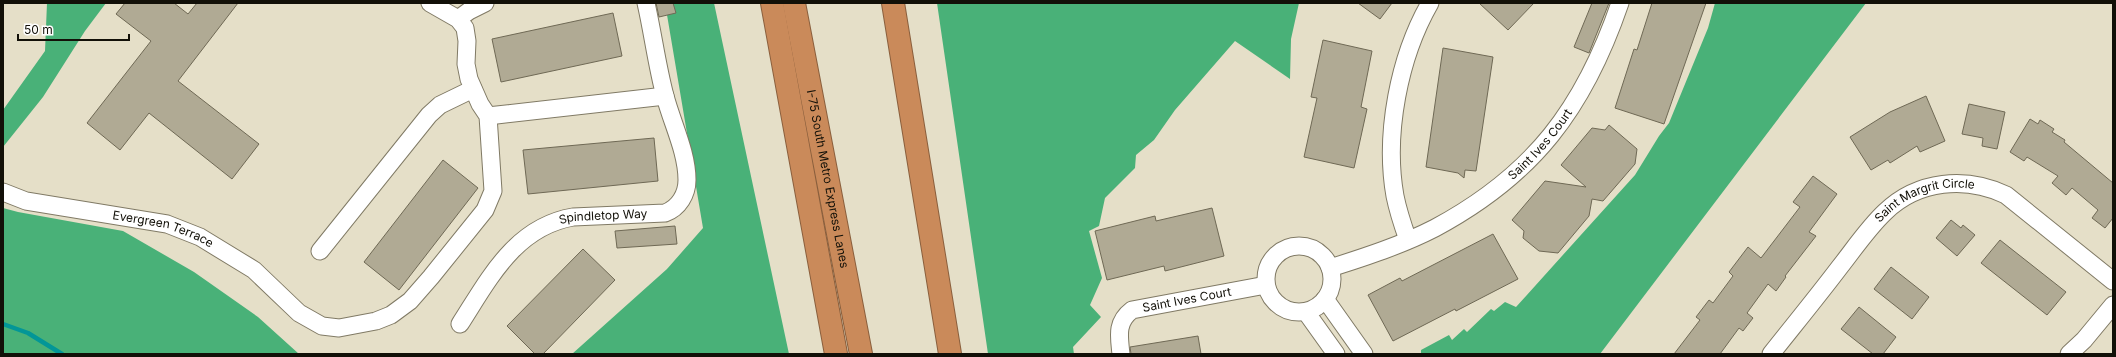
<svg xmlns="http://www.w3.org/2000/svg" width="2116" height="357" viewBox="0 0 2116 357" font-family="Inter,sans-serif">
<rect width="100%" height="100%" fill="#e5dfc8"/>
<path fill="#49b178" d="M 47,3 L 106,3 L 85,31 L 43,97 L 3,147 L 3,110 L 45,51 Z
M 665,3 L 714,3 L 789,354 L 572,354 L 667,269 L 703,228 Z
M 937,3 L 1299,3 L 1291,39 L 1290,79 L 1235,41 L 1175,110 L 1154,140 L 1136,155 L 1135,168 L 1105,198 L 1099,226 L 1089,231 L 1102,278 L 1090,305 L 1101,317 L 1073,347 L 1074,354 L 988,354 Z
M 1715,3 L 1866,3 L 1600,354 L 1421,354 L 1421,350 L 1449,335 L 1452,340 L 1464,329 L 1467,332 L 1491,309 L 1494,311 L 1505,302 L 1516,307 L 1635,175 L 1659,136 L 1669,123 L 1708,28 Z
M 3,208 L 18,212 L 123,231 L 194,272 L 258,317 L 299,354 L 3,354 Z"/>
<g fill="none" stroke-linecap="round" stroke-linejoin="round">
<path stroke="#039697" stroke-width="4.5" d="M 3,324 L 28,333 L 62,354"/>
</g>
<path fill="#b0aa94" stroke="#6f6955" d="M 125,3 L 174,3 L 188,14 L 197,3 L 238,3 L 178,81 L 259,144 L 232,179 L 149,113 L 120,150 L 87,123 L 151,41 L 116,14 Z
M 656,3 L 673,3 L 676,13 L 659,17 Z
M 1358,3 L 1392,3 L 1380,19 Z
M 1479,3 L 1534,3 L 1508,30 Z
M 1592,3 L 1609,3 L 1589,53 L 1574,47 Z
M 1652,3 L 1706,3 L 1664,124 L 1615,108 L 1634,49 L 1637,50 Z
M 613,13 L 622,56 L 501,82 L 492,39 Z
M 1323,40 L 1372,51 L 1361,107 L 1367,109 L 1354,168 L 1304,157 L 1317,98 L 1311,97 Z
M 1443,48 L 1493,57 L 1476,171 L 1465,170 L 1464,178 L 1458,173 L 1426,167 Z
M 1926,96 L 1945,141 L 1920,152 L 1917,146 L 1890,163 L 1888,160 L 1871,170 L 1850,137 L 1890,112 Z
M 1969,104 L 2005,112 L 1997,149 L 1982,146 L 1983,138 L 1962,134 Z
M 2030,119 L 2038,124 L 2040,120 L 2054,129 L 2052,132 L 2065,140 L 2064,142 L 2113,183 L 2113,218 L 2105,228 L 2092,218 L 2098,210 L 2072,188 L 2066,195 L 2052,183 L 2058,176 L 2027,157 L 2024,161 L 2010,152 Z
M 1609,125 L 1637,149 L 1635,164 L 1603,201 L 1592,199 L 1589,216 L 1558,253 L 1539,251 L 1523,238 L 1524,231 L 1512,220 L 1545,181 L 1586,187 L 1561,165 L 1592,128 L 1605,130 Z
M 654,138 L 658,181 L 528,194 L 523,150 Z
M 443,160 L 478,188 L 399,290 L 364,262 Z
M 1813,176 L 1837,194 L 1809,232 L 1816,236 L 1785,276 L 1786,277 L 1776,291 L 1768,284 L 1747,313 L 1753,318 L 1743,331 L 1739,328 L 1720,354 L 1674,354 L 1700,320 L 1696,317 L 1709,300 L 1713,303 L 1733,276 L 1729,272 L 1748,247 L 1761,258 L 1800,207 L 1793,202 Z
M 1212,208 L 1224,256 L 1165,271 L 1164,266 L 1107,280 L 1095,231 L 1155,216 L 1156,221 Z
M 1951,220 L 1961,228 L 1963,225 L 1975,235 L 1957,256 L 1936,238 Z
M 675,226 L 677,244 L 617,248 L 615,231 Z
M 1493,234 L 1518,279 L 1456,311 L 1455,309 L 1393,341 L 1368,295 L 1400,278 L 1402,281 Z
M 2000,240 L 2066,292 L 2047,315 L 1981,263 Z
M 583,249 L 615,280 L 543,354 L 535,354 L 507,326 Z
M 1891,267 L 1929,297 L 1912,319 L 1874,289 Z
M 1859,307 L 1896,337 L 1883,354 L 1873,354 L 1841,329 Z
M 1198,336 L 1201,354 L 1131,354 L 1130,347 Z"/>
<g fill="none" stroke-linecap="round" stroke-linejoin="round">
<g stroke="#807a65" stroke-width="19">
<g id="street">
<path d="M 458,19 L 469,11 L 485,3"/>
<path d="M 488,116 L 665,96"/>
<path id="s1" d="M 3,192 L 26,201 L 167,224 L 200,237 L 254,270 L 299,313 L 322,326 L 339,328 L 376,321 L 391,315 L 410,301 L 431,277 L 485,210 L 493,191 L 488,116 L 480,104 L 469,79 L 466,64 L 467,41 L 465,28 L 458,19 L 430,3"/>
<path d="M 1408,240 C 1403,226 1398,211 1395,196 C 1384,134 1399,57 1430,3"/>
<circle cx="1299" cy="279" r="33"/>
<path d="M 320,251 L 429,115 L 440,105 L 473,89"/>
<path id="s2" d="M 1330,268 C 1365,257 1402,245 1435,228 C 1534,175 1584,108 1620,3"/>
<path d="M 1325,299 L 1364,354"/>
<path d="M 1306,312 L 1336,354"/>
<path id="s3" d="M 460,324 C 489,279 515,227 573,217 L 665,213 C 679,208 687,194 687,180 C 687,152 672,123 665,96 C 657,66 653,34 646,3"/>
<path id="s4" d="M 1121,354 C 1119,336 1116,322 1132,310 L 1266,285"/>
<path id="s5" d="M 1771,354 C 1794,325 1817,297 1839,268 C 1854,249 1868,228 1885,212 C 1918,180 1966,176 2006,195 L 2113,281"/>
<path d="M 2069,354 L 2084,340 L 2113,305"/>
</g>
</g>
<g stroke="#8a5f3d" stroke-width="24">
<g id="highway">
<path d="M 772,3 L 836,354"/>
<path id="s6" d="M 794,3 L 861,354"/>
<path d="M 893,3 L 950,354"/>
</g>
</g>
<use href="#street" stroke="#fff" stroke-width="17"/>
<use href="#highway" stroke="#ca8a5a" stroke-width="22"/>
</g>
<g text-anchor="middle" stroke-width="4" stroke-linejoin="round" paint-order="stroke">
<g font-size="12" fill="#121008" stroke="#fff">
<text dy="4" stroke="none"><textPath href="#s2" startOffset="248">Saint Ives Court</textPath></text>
<text dy="4" stroke="none"><textPath href="#s6" startOffset="179">I-75 South Metro Express Lanes</textPath></text>
<text dy="4" stroke="none"><textPath href="#s5" startOffset="225">Saint Margrit Circle</textPath></text>
<text dy="4" stroke="none"><textPath href="#s3" startOffset="191">Spindletop Way</textPath></text>
<text dy="4" stroke="none"><textPath href="#s1" startOffset="165">Evergreen Terrace</textPath></text>
<text dy="4" stroke="none"><textPath href="#s4" startOffset="104">Saint Ives Court</textPath></text>
</g>
</g>
<rect width="2116" height="357" fill="none" stroke="#121008" stroke-width="8"/>
<path d="M18 34v6h111v-6" fill="none" stroke="#121008" stroke-width="2"/>
<text x="24" y="34" font-size="12" fill="#121008" stroke="#ffffff" stroke-width="3" paint-order="stroke">50 m</text>
</svg>
